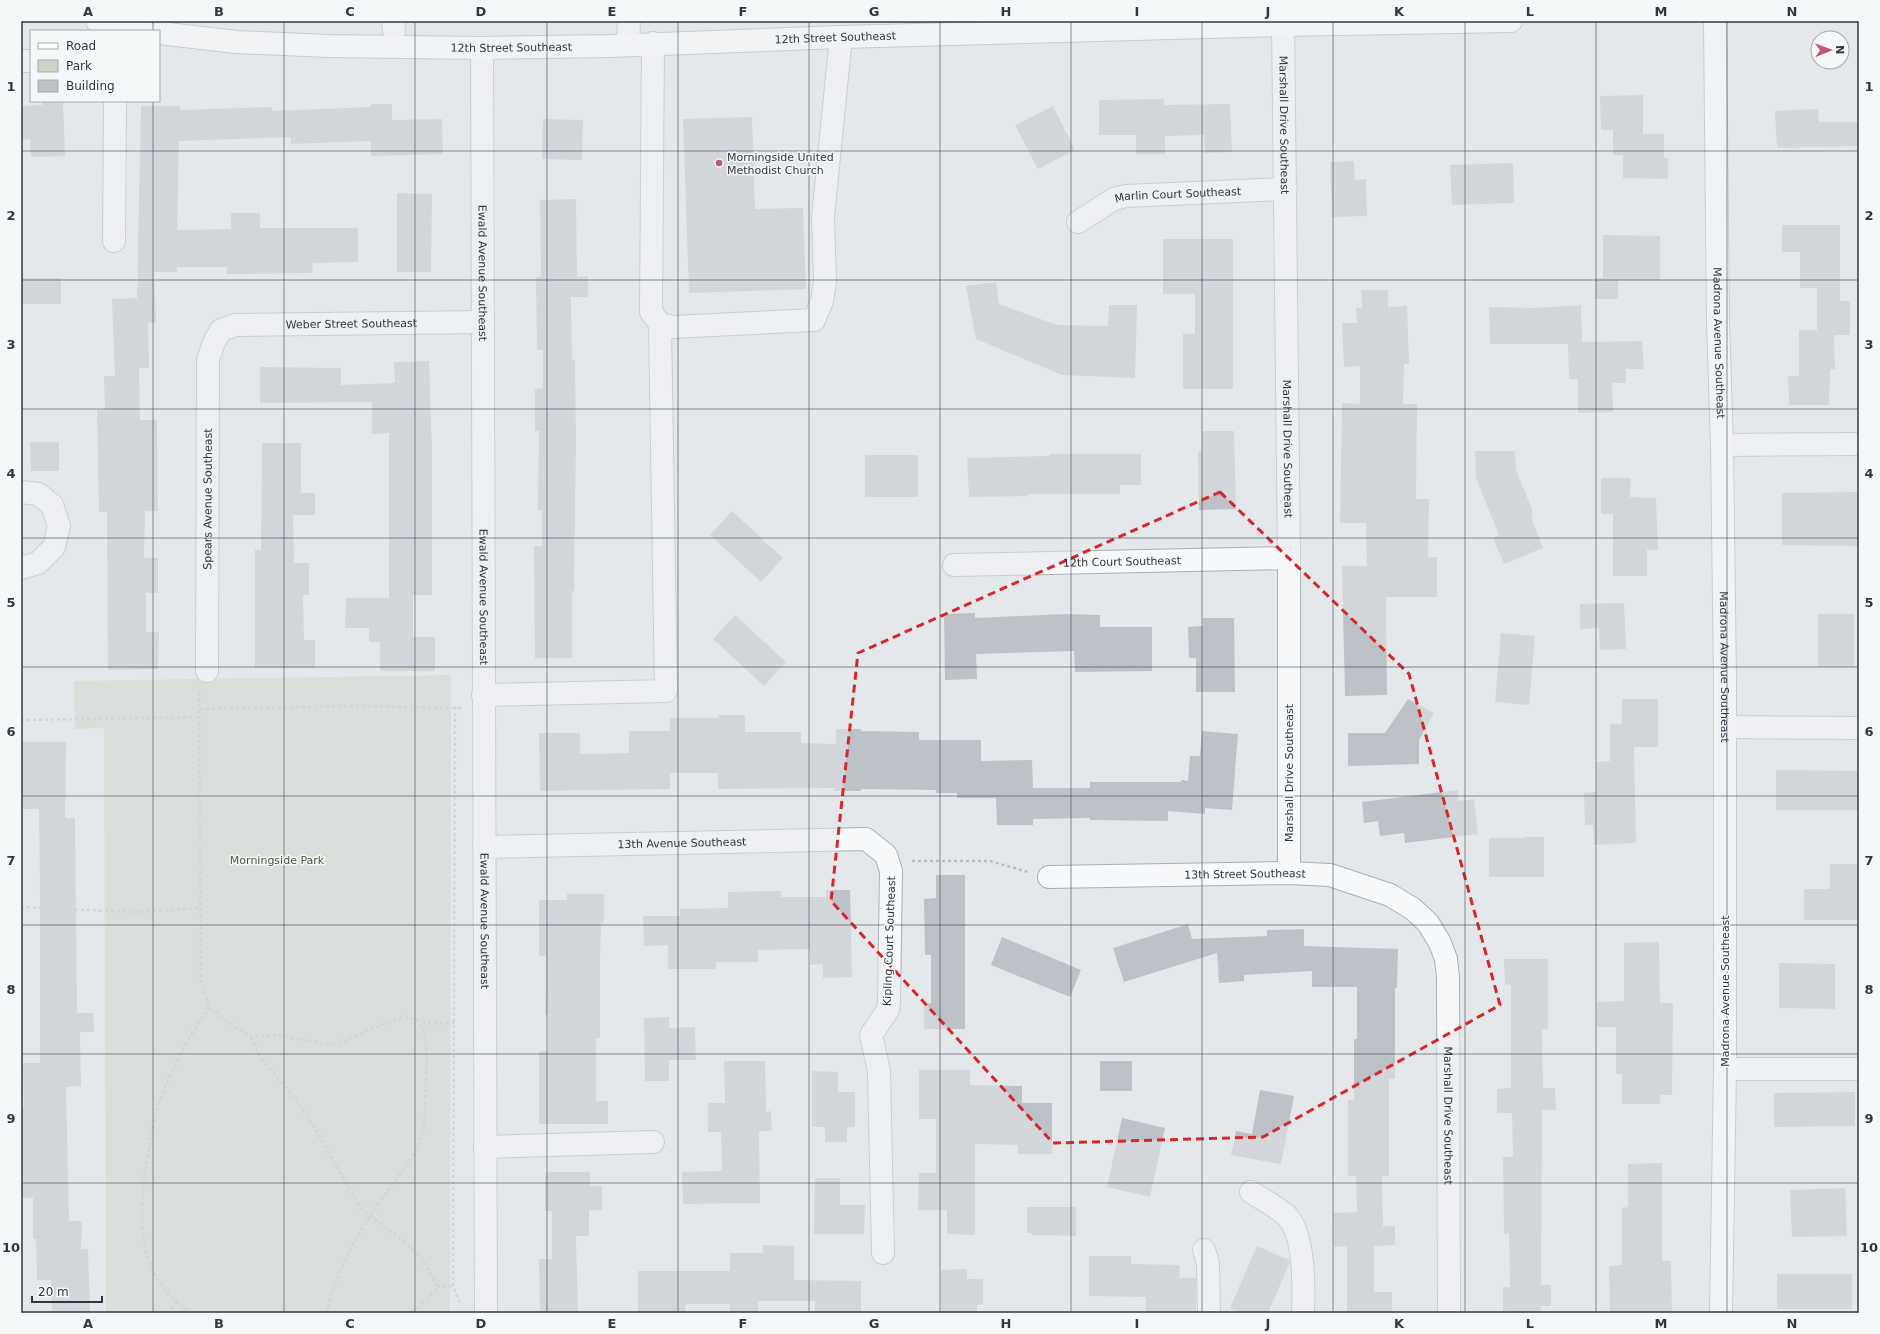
<svg xmlns="http://www.w3.org/2000/svg" width="1880" height="1334" viewBox="0 0 1880 1334" font-family="'DejaVu Sans',sans-serif">
<rect width="100%" height="100%" fill="#e5e8eb"/>
<path fill="#ccd4c7" d="M 451,675 L 450,1313 L 106,1313 L 104,728 L 75,729 L 74,681 Z"/>
<path fill="#bcc2c7" d="M 1643,95 L 1643,134 L 1664,134 L 1664,158 L 1668,158 L 1668,179 L 1623,178 L 1623,155 L 1613,155 L 1613,130 L 1601,130 L 1600,96 Z
M 1164,99 L 1164,105 L 1230,104 L 1232,152 L 1205,153 L 1204,135 L 1165,136 L 1165,154 L 1136,154 L 1136,135 L 1099,135 L 1099,100 Z
M 42,101 L 63,101 L 65,156 L 31,157 L 30,139 L 21,140 L 21,106 L 42,105 Z
M 371,104 L 392,104 L 392,120 L 442,119 L 443,154 L 371,156 L 371,141 L 291,144 L 291,137 L 179,141 L 177,230 L 231,229 L 231,213 L 260,213 L 260,228 L 358,228 L 358,262 L 313,263 L 312,273 L 227,274 L 227,267 L 177,267 L 177,272 L 154,272 L 156,322 L 148,323 L 149,368 L 139,368 L 140,420 L 157,420 L 158,511 L 145,511 L 144,558 L 158,558 L 158,593 L 146,593 L 146,632 L 159,632 L 158,669 L 108,670 L 107,512 L 99,512 L 97,410 L 105,410 L 104,376 L 115,376 L 112,299 L 137,298 L 141,106 L 180,106 L 180,110 L 272,107 L 272,111 L 371,107 Z
M 1053,106 L 1075,150 L 1038,169 L 1015,125 Z
M 1818,109 L 1819,122 L 1859,122 L 1859,146 L 1777,148 L 1775,111 Z
M 752,117 L 755,209 L 803,208 L 806,289 L 689,293 L 683,119 Z
M 543,119 L 583,120 L 582,160 L 542,159 Z
M 1354,161 L 1355,180 L 1366,179 L 1367,216 L 1332,217 L 1330,162 Z
M 1513,163 L 1514,203 L 1452,205 L 1450,165 Z
M 397,193 L 432,194 L 431,272 L 397,272 Z
M 576,199 L 577,277 L 588,276 L 588,297 L 571,297 L 572,360 L 575,360 L 576,440 L 574,591 L 572,591 L 572,658 L 535,658 L 534,546 L 542,546 L 542,510 L 538,510 L 539,431 L 535,431 L 535,389 L 543,388 L 543,350 L 537,350 L 536,277 L 541,277 L 540,200 Z
M 1782,225 L 1840,225 L 1840,301 L 1850,301 L 1850,335 L 1834,335 L 1835,369 L 1830,369 L 1829,405 L 1789,405 L 1788,376 L 1799,376 L 1799,330 L 1817,330 L 1817,288 L 1800,288 L 1800,252 L 1782,252 Z
M 1603,235 L 1660,236 L 1660,280 L 1618,280 L 1618,299 L 1595,299 L 1595,278 L 1603,278 Z
M 1163,239 L 1233,239 L 1233,389 L 1183,389 L 1183,334 L 1195,334 L 1195,294 L 1163,294 Z
M 21,278 L 61,278 L 61,304 L 21,304 Z
M 996,282 L 999,304 L 1057,325 L 1108,326 L 1109,305 L 1137,305 L 1135,378 L 1062,375 L 976,339 L 966,286 Z
M 1361,290 L 1388,290 L 1388,307 L 1407,306 L 1409,364 L 1404,364 L 1403,404 L 1417,404 L 1416,499 L 1429,499 L 1428,557 L 1437,557 L 1437,597 L 1386,597 L 1387,695 L 1345,696 L 1342,566 L 1367,566 L 1366,523 L 1340,523 L 1342,403 L 1360,404 L 1360,366 L 1344,367 L 1342,323 L 1357,323 L 1356,308 L 1362,308 Z
M 1581,305 L 1582,342 L 1642,341 L 1644,369 L 1626,369 L 1626,383 L 1612,383 L 1613,412 L 1578,413 L 1578,379 L 1569,379 L 1568,344 L 1490,344 L 1489,307 L 1533,308 Z
M 429,361 L 432,449 L 432,595 L 413,595 L 413,637 L 435,637 L 435,671 L 380,671 L 380,642 L 369,642 L 369,628 L 345,628 L 346,598 L 389,598 L 389,433 L 372,434 L 372,402 L 260,403 L 260,367 L 341,368 L 341,385 L 395,383 L 394,362 Z
M 1202,431 L 1234,431 L 1236,509 L 1199,510 L 1198,452 L 1202,451 Z
M 30,442 L 59,442 L 59,471 L 31,471 Z
M 262,443 L 301,443 L 301,493 L 315,493 L 315,515 L 293,515 L 294,563 L 309,563 L 309,595 L 303,595 L 304,640 L 315,640 L 315,668 L 255,668 L 255,550 L 261,550 Z
M 1475,451 L 1515,451 L 1516,470 L 1532,509 L 1532,520 L 1543,548 L 1504,564 L 1493,538 L 1499,535 L 1476,478 Z
M 1049,454 L 1141,454 L 1141,485 L 1120,485 L 1120,494 L 1028,494 L 1028,496 L 969,497 L 967,458 L 1049,456 Z
M 865,455 L 918,455 L 918,497 L 865,497 Z
M 1601,478 L 1631,478 L 1630,497 L 1656,498 L 1658,550 L 1647,550 L 1647,576 L 1613,576 L 1613,514 L 1601,514 Z
M 1859,492 L 1859,546 L 1782,545 L 1782,493 Z
M 732,511 L 783,558 L 761,582 L 710,535 Z
M 1624,603 L 1626,649 L 1600,650 L 1599,628 L 1580,629 L 1580,604 Z
M 975,613 L 975,618 L 1066,614 L 1100,615 L 1100,627 L 1152,627 L 1152,671 L 1075,672 L 1074,651 L 976,654 L 977,679 L 945,680 L 944,614 Z
M 1818,614 L 1854,614 L 1854,667 L 1818,667 Z
M 735,615 L 786,662 L 764,686 L 713,639 Z
M 1203,618 L 1234,618 L 1235,692 L 1196,692 L 1196,658 L 1189,658 L 1188,627 L 1203,626 Z
M 1501,633 L 1535,636 L 1529,705 L 1495,702 Z
M 1408,699 L 1434,713 L 1419,740 L 1419,764 L 1348,766 L 1348,733 L 1385,733 Z
M 1622,699 L 1658,699 L 1658,747 L 1634,747 L 1636,843 L 1594,845 L 1593,825 L 1585,825 L 1584,793 L 1596,792 L 1596,762 L 1610,761 L 1610,724 L 1622,724 Z
M 718,715 L 745,715 L 745,732 L 801,732 L 801,743 L 836,744 L 836,729 L 861,729 L 861,731 L 919,732 L 919,740 L 981,740 L 981,761 L 1032,760 L 1033,788 L 1090,788 L 1090,782 L 1181,782 L 1181,780 L 1188,781 L 1190,756 L 1200,756 L 1202,731 L 1238,734 L 1232,810 L 1205,808 L 1205,814 L 1168,811 L 1168,821 L 1090,820 L 1090,818 L 1033,819 L 1033,825 L 997,825 L 996,798 L 957,798 L 957,793 L 936,793 L 936,790 L 861,789 L 861,791 L 834,791 L 834,788 L 718,789 L 718,773 L 670,773 L 670,789 L 540,791 L 539,733 L 580,733 L 580,754 L 629,753 L 629,731 L 670,731 L 670,718 L 718,718 Z
M 21,742 L 66,742 L 65,818 L 75,818 L 77,1013 L 93,1013 L 94,1032 L 80,1032 L 81,1086 L 66,1087 L 69,1221 L 82,1221 L 81,1249 L 88,1249 L 90,1313 L 52,1313 L 51,1280 L 37,1280 L 36,1239 L 33,1239 L 33,1198 L 22,1198 L 21,1107 L 24,1107 L 23,1063 L 40,1063 L 40,895 L 39,809 L 23,809 L 23,796 L 21,796 Z
M 1776,770 L 1859,771 L 1859,810 L 1776,810 Z
M 1458,790 L 1459,801 L 1474,799 L 1478,834 L 1405,843 L 1404,833 L 1380,836 L 1378,821 L 1364,823 L 1362,802 Z
M 1525,837 L 1544,837 L 1544,877 L 1489,877 L 1489,838 L 1525,838 Z
M 1830,864 L 1859,864 L 1859,920 L 1804,920 L 1804,889 L 1830,889 Z
M 936,875 L 965,875 L 965,1029 L 924,1029 L 924,1004 L 931,1003 L 931,955 L 925,955 L 924,899 L 936,898 Z
M 826,890 L 850,890 L 852,977 L 823,978 L 823,964 L 810,965 L 810,949 L 758,950 L 758,962 L 716,962 L 716,969 L 668,969 L 668,945 L 644,946 L 643,916 L 680,916 L 680,909 L 728,908 L 728,892 L 781,891 L 781,897 L 826,897 Z
M 567,894 L 604,894 L 604,922 L 601,922 L 600,957 L 600,1038 L 596,1038 L 596,1101 L 608,1101 L 608,1124 L 539,1124 L 539,1051 L 548,1051 L 548,1015 L 545,1015 L 546,956 L 539,956 L 539,900 L 567,900 Z
M 1188,924 L 1192,939 L 1267,936 L 1267,930 L 1304,929 L 1304,946 L 1398,949 L 1397,988 L 1395,988 L 1395,1079 L 1389,1079 L 1389,1176 L 1382,1176 L 1383,1226 L 1395,1226 L 1395,1245 L 1374,1246 L 1374,1292 L 1392,1292 L 1392,1313 L 1347,1313 L 1347,1246 L 1334,1247 L 1333,1213 L 1357,1212 L 1356,1176 L 1348,1176 L 1348,1100 L 1354,1100 L 1354,1039 L 1357,1039 L 1357,987 L 1312,987 L 1312,971 L 1244,975 L 1244,981 L 1219,983 L 1217,953 L 1124,982 L 1113,948 Z
M 1002,937 L 1081,970 L 1070,997 L 991,965 Z
M 1659,942 L 1660,1003 L 1673,1003 L 1672,1095 L 1660,1095 L 1660,1104 L 1622,1104 L 1622,1074 L 1616,1074 L 1616,1027 L 1597,1027 L 1597,1002 L 1624,1001 L 1624,943 Z
M 1504,959 L 1548,959 L 1548,1029 L 1542,1029 L 1543,1088 L 1555,1088 L 1556,1110 L 1542,1110 L 1541,1285 L 1551,1285 L 1551,1306 L 1541,1306 L 1541,1313 L 1510,1313 L 1510,1311 L 1503,1311 L 1503,1287 L 1510,1287 L 1509,1233 L 1504,1234 L 1503,1157 L 1513,1157 L 1512,1113 L 1497,1113 L 1497,1089 L 1511,1088 L 1511,984 L 1505,985 Z
M 1779,963 L 1835,964 L 1835,1009 L 1779,1008 Z
M 669,1017 L 669,1028 L 695,1027 L 696,1060 L 669,1060 L 669,1081 L 645,1081 L 644,1018 Z
M 724,1061 L 765,1061 L 766,1112 L 771,1111 L 772,1131 L 759,1131 L 760,1203 L 683,1204 L 682,1172 L 722,1171 L 721,1132 L 708,1132 L 708,1103 L 725,1103 Z
M 1100,1061 L 1132,1061 L 1132,1091 L 1100,1091 Z
M 919,1070 L 970,1070 L 970,1085 L 1022,1086 L 1022,1103 L 1052,1103 L 1052,1154 L 1018,1154 L 1018,1145 L 975,1144 L 975,1235 L 947,1234 L 947,1210 L 918,1210 L 919,1173 L 936,1173 L 936,1119 L 919,1119 Z
M 812,1071 L 838,1072 L 838,1092 L 855,1092 L 855,1127 L 847,1127 L 847,1142 L 825,1142 L 825,1127 L 812,1127 Z
M 1260,1090 L 1294,1096 L 1281,1164 L 1231,1155 L 1236,1131 L 1252,1134 Z
M 1855,1092 L 1855,1126 L 1774,1127 L 1774,1093 Z
M 1122,1118 L 1165,1128 L 1150,1197 L 1107,1187 Z
M 1662,1163 L 1662,1261 L 1671,1261 L 1672,1312 L 1610,1313 L 1609,1266 L 1622,1265 L 1622,1208 L 1628,1207 L 1628,1164 Z
M 545,1172 L 590,1172 L 590,1186 L 602,1186 L 602,1210 L 589,1210 L 589,1236 L 576,1236 L 578,1313 L 540,1313 L 539,1259 L 552,1259 L 552,1211 L 545,1211 Z
M 815,1178 L 840,1178 L 840,1205 L 865,1205 L 864,1234 L 814,1234 Z
M 1845,1188 L 1847,1236 L 1792,1237 L 1790,1190 Z
M 1027,1207 L 1076,1207 L 1076,1236 L 1032,1235 L 1032,1233 L 1027,1233 Z
M 763,1245 L 794,1246 L 794,1280 L 861,1281 L 861,1313 L 815,1313 L 815,1301 L 758,1301 L 758,1313 L 730,1313 L 730,1304 L 686,1304 L 685,1313 L 638,1313 L 638,1271 L 730,1271 L 730,1253 L 763,1253 Z
M 1257,1246 L 1289,1260 L 1290,1262 L 1268,1313 L 1242,1313 L 1230,1308 Z
M 1089,1256 L 1131,1256 L 1131,1264 L 1180,1265 L 1179,1278 L 1196,1278 L 1196,1313 L 1146,1313 L 1146,1297 L 1089,1296 Z
M 967,1269 L 967,1279 L 983,1279 L 983,1304 L 977,1305 L 977,1313 L 941,1313 L 941,1270 Z
M 1777,1274 L 1852,1274 L 1852,1309 L 1777,1309 Z"/>
<g fill="none" stroke-linecap="round" stroke-linejoin="round">
<g stroke="#aab0b5" stroke-width="24">
<g id="minor">
<path d="M 393,21 L 394,31"/>
<path id="s1" d="M 1283,21 L 1289,558 L 1289,873"/>
<path d="M 653,43 L 651,312 L 660,324 L 673,327 L 814,320 L 822,301 L 825,282 L 823,217 L 841,37"/>
<path d="M 628,45 L 629,21"/>
<path id="s2" d="M 482,48 L 486,1313"/>
<path d="M 21,61 L 31,61"/>
<path id="s3" d="M 1078,222 L 1114,199 L 1126,196 L 1286,189"/>
<path d="M 114,241 L 115,101"/>
<path d="M 1722,445 L 1859,444"/>
<path d="M 21,492 L 38,494 L 52,505 L 59,526 L 54,547 L 38,563 L 21,568"/>
<path id="s4" d="M 954,565 L 1289,558"/>
<path id="s5" d="M 207,671 L 208,360 L 214,342 L 221,330 L 236,325 L 483,322"/>
<path d="M 483,695 L 666,691 L 660,324"/>
<path d="M 1725,727 L 1859,728"/>
<path id="s6" d="M 484,847 L 866,839 L 886,855 L 891,871 L 889,1002 L 888,1010 L 871,1035 L 879,1071 L 883,1253"/>
<path id="s7" d="M 1049,877 L 1289,873 L 1330,875 L 1390,895 L 1413,909 L 1428,923 L 1440,943 L 1446,959 L 1448,977 L 1449,1313"/>
<path d="M 1725,1069 L 1859,1069"/>
<path d="M 485,1147 L 653,1142"/>
<path d="M 1251,1192 C 1262,1199 1277,1207 1287,1216 C 1305,1235 1304,1288 1303,1313"/>
<path d="M 1204,1250 L 1208,1263 L 1209,1313"/>
</g>
</g>
<g stroke="#a5aeb6" stroke-width="24">
<g id="major">
<path d="M 97,21 L 144,31"/>
<path id="s8" d="M 1715,21 L 1718,322 L 1722,445 L 1725,681 L 1725,1069 L 1721,1313"/>
<path id="s9" d="M 159,33 L 236,42 L 328,46 L 482,48 L 610,46 L 841,37 L 1283,25 L 1511,21"/>
</g>
</g>
<path stroke="#bbbec3" stroke-width="2.5" stroke-dasharray="3 3" stroke-linecap="butt" d="M 199,692 L 201,981 L 209,1007 L 233,1026 L 251,1037 L 276,1035 L 326,1044 L 337,1044 L 398,1018 L 406,1017 L 428,1023 L 454,1023
M 455,707 L 453,1286 L 461,1305
M 200,709 L 353,706 L 461,708
M 21,720 L 200,717
M 912,861 L 990,861 L 1028,872
M 21,907 L 134,912 L 200,908
M 251,1037 L 258,1054 L 296,1100 L 313,1125 L 361,1209 L 405,1242 L 424,1262 L 437,1286 L 435,1291 L 413,1313
M 437,1286 L 453,1286
M 166,1313 L 176,1303
M 193,1313 C 132,1280 138,1207 149,1148 C 153,1131 155,1111 162,1095 C 169,1078 176,1061 185,1046 C 192,1032 202,1020 209,1007
M 327,1313 C 336,1268 360,1230 385,1194 C 397,1178 412,1161 419,1143 C 427,1123 425,1100 426,1080 C 427,1061 428,1040 420,1023"/>
<use href="#minor" stroke="#f7f8fa" stroke-width="22"/>
<use href="#major" stroke="#fff" stroke-width="22"/>
</g>
<path d="M0 0H1880V1334H0ZM 1220,492 L 1409,674 L 1500,1005 L 1263,1137 L 1053,1143 L 831,901 L 858,653 Z" fill="#e5e8eb" fill-opacity=".55" fill-rule="evenodd"/>
<path fill="none" stroke="#d62828" stroke-width="3" stroke-dasharray="8 5" stroke-linejoin="round" d="M 1220,492 L 1409,674 L 1500,1005 L 1263,1137 L 1053,1143 L 831,901 L 858,653 Z"/>
<path fill="none" stroke="#2e3842" stroke-width="1" stroke-opacity="0.55" d="M 153,21 L 153,31M 284,21 L 284,1313M 415,21 L 415,1313M 547,21 L 547,1313M 678,21 L 678,1313M 809,21 L 809,1313M 940,21 L 940,1313M 1071,21 L 1071,1313M 1202,21 L 1202,1313M 1333,21 L 1333,1313M 1465,21 L 1465,1313M 1596,21 L 1596,1313M 1727,21 L 1727,1313M 153,101 L 153,1313M 21,151 L 1859,151M 21,280 L 1859,280M 21,409 L 1859,409M 21,538 L 1859,538M 21,667 L 1859,667M 21,796 L 1859,796M 21,925 L 1859,925M 21,1054 L 1859,1054M 21,1183 L 1859,1183"/>
<circle fill="#c35776" stroke="#f4f7f8" stroke-width="1.5" cx="719" cy="163" r="4"/>
<g text-anchor="middle" stroke-width="3" stroke-linejoin="round" paint-order="stroke">
<g font-size="11" fill="#2e3842" stroke="#f4f7f8">
<text dy="4" stroke="none"><textPath href="#s9" startOffset="677">12th Street Southeast</textPath></text>
<text dy="4" stroke="none"><textPath href="#s9" startOffset="353">12th Street Southeast</textPath></text>
<text dy="4" stroke="none"><textPath href="#s1" startOffset="104">Marshall Drive Southeast</textPath></text>
<text dy="4" stroke="none"><textPath href="#s3" startOffset="107">Marlin Court Southeast</textPath></text>
<text dy="4" stroke="none"><textPath href="#s2" startOffset="225">Ewald Avenue Southeast</textPath></text>
<text dy="4" stroke="none"><textPath href="#s5" startOffset="475">Weber Street Southeast</textPath></text>
<text dy="4" stroke="none"><textPath href="#s8" startOffset="322">Madrona Avenue Southeast</textPath></text>
<text dy="4" stroke="none"><textPath href="#s1" startOffset="428">Marshall Drive Southeast</textPath></text>
<text dy="4" stroke="none"><textPath href="#s5" startOffset="172">Spears Avenue Southeast</textPath></text>
<text dy="4" stroke="none"><textPath href="#s4" startOffset="168">12th Court Southeast</textPath></text>
<text dy="4" stroke="none"><textPath href="#s2" startOffset="549">Ewald Avenue Southeast</textPath></text>
<text dy="4" stroke="none"><textPath href="#s8" startOffset="646">Madrona Avenue Southeast</textPath></text>
<text transform="translate(1289 773) rotate(-90)" y="4">Marshall Drive Southeast</text>
<text dy="4" stroke="none"><textPath href="#s6" startOffset="198">13th Avenue Southeast</textPath></text>
<text dy="4" stroke="none"><textPath href="#s7" startOffset="196">13th Street Southeast</textPath></text>
<text dy="4" stroke="none"><textPath href="#s2" startOffset="873">Ewald Avenue Southeast</textPath></text>
<text transform="translate(889 941) rotate(-88)" y="4">Kipling Court Southeast</text>
<text transform="translate(1725 991) rotate(-90)" y="4">Madrona Avenue Southeast</text>
<text dy="4" stroke="none"><textPath href="#s7" startOffset="589">Marshall Drive Southeast</textPath></text>
</g>
<g font-size="11" fill="#2e3842" stroke="#f4f7f8" text-anchor="start">
<text x="727" y="161">Morningside United<tspan x="727" dy="13">Methodist Church</tspan></text>
</g>
<g font-size="11" fill="#475d3c" stroke="#f4f7f8">
<text x="277" y="864">Morningside Park</text>
</g>
</g>
<rect width="1880" height="1334" fill="none" stroke="#f4f7f8" stroke-width="44"/>
<rect x="30" y="30" width="130" height="72" fill="#f4f7f8" stroke="#a5abaf"/>
<rect x="38" y="43" width="20" height="6" fill="#ffffff" stroke="#a5abaf"/>
<text x="66" y="50" font-size="12" fill="#2e3842">Road</text>
<rect x="38" y="60" width="20" height="12" fill="#ccd4c7" stroke="#a5abaf"/>
<text x="66" y="70" font-size="12" fill="#2e3842">Park</text>
<rect x="38" y="80" width="20" height="12" fill="#bcc2c7" stroke="#a5abaf"/>
<text x="66" y="90" font-size="12" fill="#2e3842">Building</text>
<g transform="translate(1830 50) rotate(89)"><circle r="19" fill="#f4f7f8" stroke="#a5abaf"/>
<path d="M0-3L7 15L0 10L-7 15Z" fill="#c35776"/>
<text y="-6" font-size="11" font-weight="bold" text-anchor="middle" fill="#2e3842">N</text>
</g>
<path d="M32 1296v6h70v-6" fill="none" stroke="#2e3842" stroke-width="2"/>
<text x="38" y="1296" font-size="12" fill="#2e3842" stroke="#f4f7f8" stroke-width="3" paint-order="stroke">20 m</text>
<rect x="22" y="22" width="1836" height="1290" fill="none" stroke="#2e3842" stroke-width="1.5"/>
<g font-size="13" text-anchor="middle" font-weight="bold" fill="#2e3842">
<text x="88" y="16">A</text>
<text x="219" y="16">B</text>
<text x="350" y="16">C</text>
<text x="481" y="16">D</text>
<text x="612" y="16">E</text>
<text x="743" y="16">F</text>
<text x="874" y="16">G</text>
<text x="1006" y="16">H</text>
<text x="1137" y="16">I</text>
<text x="1268" y="16">J</text>
<text x="1399" y="16">K</text>
<text x="1530" y="16">L</text>
<text x="1661" y="16">M</text>
<text x="1792" y="16">N</text>
<text x="11" y="91">1</text>
<text x="1869" y="91">1</text>
<text x="11" y="220">2</text>
<text x="1869" y="220">2</text>
<text x="11" y="349">3</text>
<text x="1869" y="349">3</text>
<text x="11" y="478">4</text>
<text x="1869" y="478">4</text>
<text x="11" y="607">5</text>
<text x="1869" y="607">5</text>
<text x="11" y="736">6</text>
<text x="1869" y="736">6</text>
<text x="11" y="865">7</text>
<text x="1869" y="865">7</text>
<text x="11" y="994">8</text>
<text x="1869" y="994">8</text>
<text x="11" y="1123">9</text>
<text x="1869" y="1123">9</text>
<text x="11" y="1252">10</text>
<text x="1869" y="1252">10</text>
<text x="88" y="1328">A</text>
<text x="219" y="1328">B</text>
<text x="350" y="1328">C</text>
<text x="481" y="1328">D</text>
<text x="612" y="1328">E</text>
<text x="743" y="1328">F</text>
<text x="874" y="1328">G</text>
<text x="1006" y="1328">H</text>
<text x="1137" y="1328">I</text>
<text x="1268" y="1328">J</text>
<text x="1399" y="1328">K</text>
<text x="1530" y="1328">L</text>
<text x="1661" y="1328">M</text>
<text x="1792" y="1328">N</text>
</g>
</svg>
